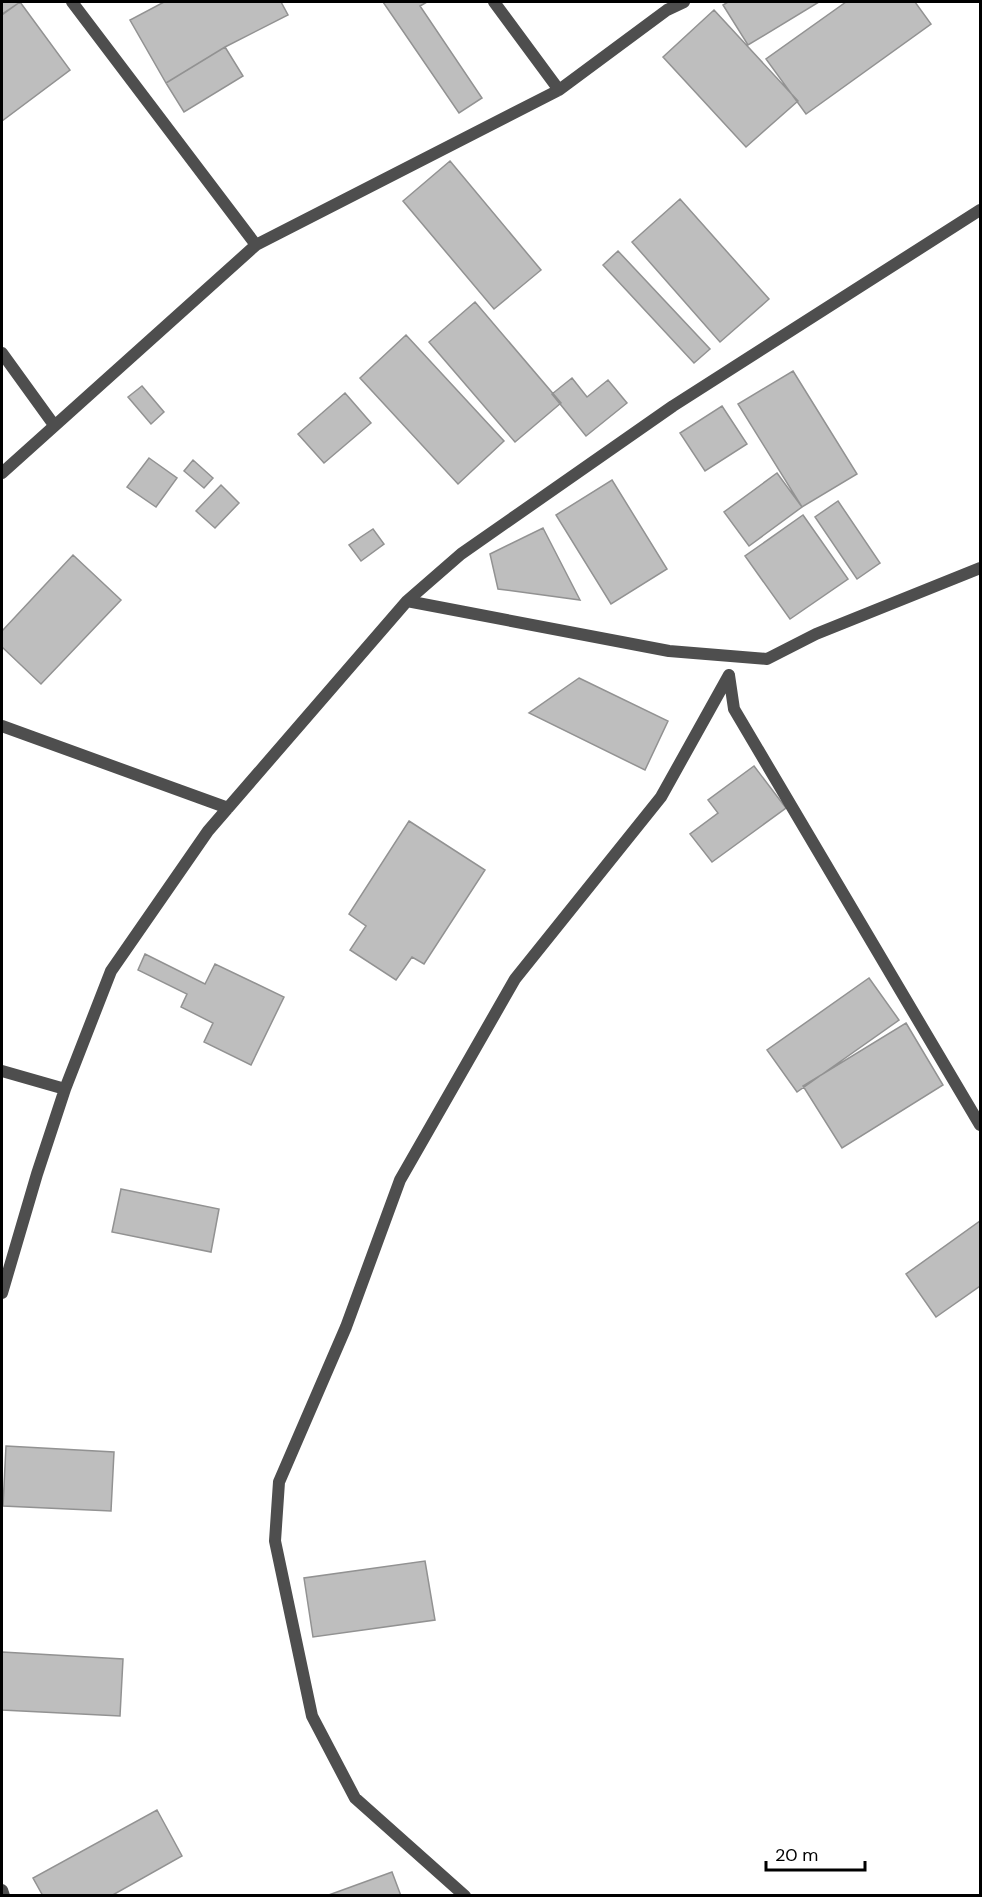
<svg xmlns="http://www.w3.org/2000/svg" width="982" height="1897" viewBox="0 0 982 1897" font-family="'DM Sans',sans-serif">
<rect width="100%" height="100%" fill="#fff"/>
<path fill="#bebebe" stroke="#929292" stroke-width="1.5" d="M 2,2 L 20,2 L 2,14 Z
M 20,2 L 70,70 L 2,121 L 2,15 Z
M 164,2 L 281,2 L 288,15 L 225,47 L 166,83 L 130,20 Z
M 383,2 L 427,2 L 420,6 L 482,98 L 459,113 Z
M 728,2 L 819,2 L 748,45 L 723,5 Z
M 846,2 L 915,2 L 931,24 L 806,114 L 766,59 Z
M 714,10 L 798,101 L 746,147 L 663,57 Z
M 225,47 L 243,76 L 184,112 L 166,83 Z
M 450,161 L 541,270 L 494,309 L 403,201 Z
M 680,199 L 769,299 L 720,342 L 632,242 Z
M 618,251 L 710,349 L 694,363 L 603,265 Z
M 475,302 L 561,403 L 515,442 L 429,342 Z
M 406,335 L 504,441 L 458,484 L 360,378 Z
M 793,371 L 857,474 L 802,507 L 738,404 Z
M 572,378 L 587,397 L 608,380 L 627,403 L 586,436 L 552,394 Z
M 142,386 L 164,412 L 151,424 L 128,397 Z
M 345,393 L 371,423 L 324,463 L 298,434 Z
M 722,406 L 747,444 L 705,471 L 680,433 Z
M 149,458 L 177,478 L 156,507 L 127,487 Z
M 193,460 L 213,478 L 204,488 L 184,471 Z
M 777,473 L 802,507 L 749,546 L 724,512 Z
M 612,480 L 667,569 L 611,604 L 556,515 Z
M 221,485 L 239,503 L 215,528 L 196,511 Z
M 838,501 L 880,563 L 857,579 L 815,517 Z
M 803,515 L 848,579 L 790,619 L 745,556 Z
M 543,528 L 580,600 L 498,589 L 490,554 Z
M 373,529 L 384,544 L 361,561 L 349,545 Z
M 73,555 L 121,600 L 41,684 L 2,647 L 2,631 Z
M 579,678 L 668,721 L 645,770 L 529,713 Z
M 754,766 L 786,808 L 712,862 L 690,834 L 718,813 L 708,800 Z
M 409,821 L 485,870 L 424,964 L 412,957 L 396,980 L 350,950 L 366,926 L 349,914 Z
M 145,954 L 205,984 L 215,964 L 284,997 L 251,1065 L 204,1042 L 213,1023 L 181,1007 L 187,994 L 138,970 Z
M 869,978 L 899,1020 L 797,1092 L 767,1050 Z
M 906,1023 L 943,1085 L 842,1148 L 803,1086 Z
M 121,1189 L 219,1209 L 211,1252 L 112,1232 Z
M 980,1221 L 980,1286 L 936,1317 L 906,1274 Z
M 6,1446 L 114,1452 L 111,1511 L 3,1506 Z
M 425,1561 L 435,1620 L 313,1637 L 304,1578 Z
M 2,1652 L 123,1659 L 120,1716 L 2,1710 Z
M 157,1810 L 182,1856 L 111,1896 L 43,1896 L 33,1878 Z
M 392,1872 L 401,1896 L 326,1896 Z"/>
<g fill="none" stroke-linecap="round" stroke-linejoin="round">
<path stroke="#4e4e4e" stroke-width="12" d="M 72,2 L 256,245 L 559,90 L 667,10 L 684,2
M 494,2 L 559,90
M 2,353 L 54,425
M 2,473 L 256,245
M 407,601 L 669,651 L 767,659 L 816,634 L 980,568
M 729,675 L 734,709 L 980,1125
M 2,726 L 228,808
M 2,1071 L 65,1089
M 2,1293 L 37,1174 L 65,1089 L 111,971 L 208,831 L 407,601 L 461,554 L 673,406 L 980,210
M 2,1890 L 4,1896
M 465,1896 L 355,1798 L 312,1716 L 275,1541 L 279,1482 L 346,1327 L 400,1180 L 515,979 L 661,797 L 729,675"/>
</g>
<rect width="982" height="1897" fill="none" stroke="#000000" stroke-width="6"/>
<path d="M766 1861v9h99v-9" fill="none" stroke="#000000" stroke-width="3"/>
<text x="775" y="1861" font-size="18" fill="#000000" stroke="#ffffff" stroke-width="4.5" paint-order="stroke">20 m</text>
</svg>
